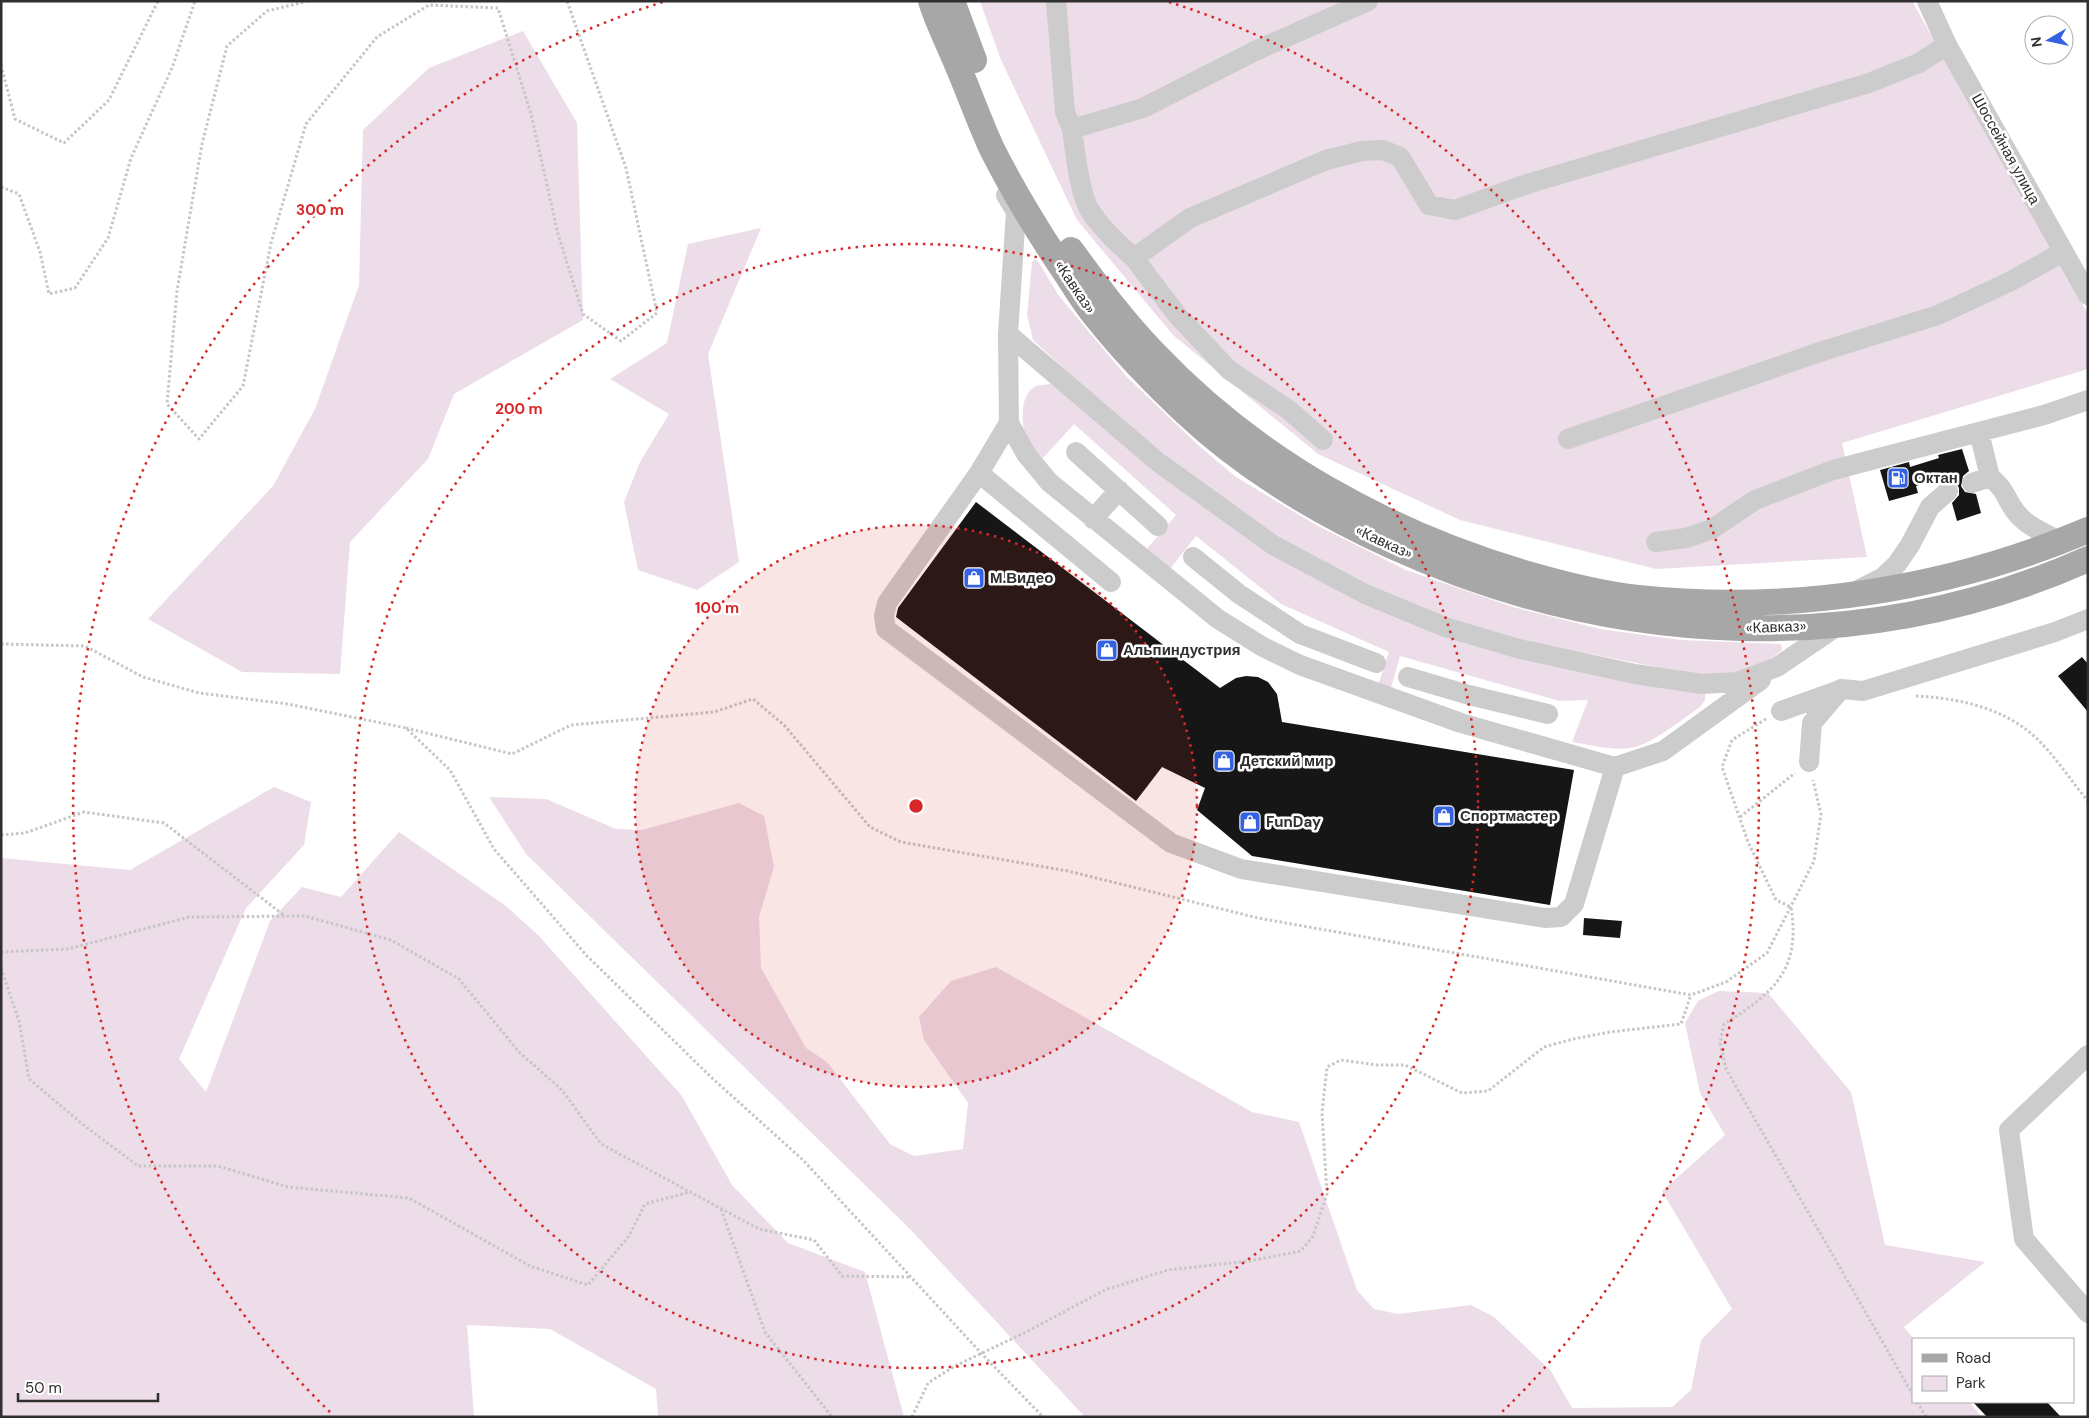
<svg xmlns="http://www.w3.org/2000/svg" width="2089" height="1418" viewBox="0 0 2089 1418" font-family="'DM Sans',sans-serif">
<rect width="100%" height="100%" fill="#fff"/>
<path fill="#ecdde8" d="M 980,1 L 1912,1 L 2088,314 L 2088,369 L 1842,443 L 1867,557 L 1656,569 L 1460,520 L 1318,454 L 1173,335 L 1077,220 L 1001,60 Z
M 523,31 L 577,123 L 583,320 L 454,394 L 428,459 L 350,542 L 340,674 L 242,672 L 148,619 L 273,486 L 315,409 L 359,285 L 363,130 L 429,68 Z
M 761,228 L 708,354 L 739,562 L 697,590 L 638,570 L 624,502 L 640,462 L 669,414 L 610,379 L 667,343 L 688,244 Z
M 1034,259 L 1038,261 L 1059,296 L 1126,376 L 1199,446 L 1236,477 L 1316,525 L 1406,570 L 1513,607 L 1600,629 L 1681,640 L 1781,644 L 1782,650 L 1768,661 L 1723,677 L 1692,674 L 1536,643 L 1438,615 L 1367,586 L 1274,535 L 1193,477 L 1113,414 L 1033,340 L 1027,315 L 1032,262 Z
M 1051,384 L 1362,600 L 1705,693 L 1705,700 L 1700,707 C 1682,719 1650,746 1630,748 C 1612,751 1591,745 1572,742 L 1588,700 L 1560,701 L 1400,656 L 1390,691 L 1378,685 L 1389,652 L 1281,604 L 1196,536 L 1170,569 L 1146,550 L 1176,515 L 1074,424 L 1043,458 C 1037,452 1029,446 1026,437 C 1021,424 1020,397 1033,388 C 1038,384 1045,385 1051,384 Z
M 274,787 L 311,802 L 304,845 L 246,908 L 179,1059 L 206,1092 L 270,921 L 302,887 L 341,897 L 399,832 L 506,906 L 539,936 L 682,1096 L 732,1185 L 788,1243 L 865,1272 L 904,1417 L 658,1417 L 656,1389 L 550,1329 L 467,1325 L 474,1417 L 1,1417 L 1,858 L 130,870 Z
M 489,797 L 546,799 L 616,829 L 642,830 L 739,803 L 764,816 L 774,867 L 759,917 L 761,968 L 806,1048 L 827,1062 L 890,1144 L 914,1156 L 963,1149 L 968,1103 L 924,1040 L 919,1017 L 951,981 L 996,967 L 1252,1112 L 1299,1122 L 1357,1290 L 1374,1309 L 1398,1314 L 1471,1305 L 1494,1317 L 1551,1371 L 1572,1408 L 1672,1407 L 1691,1390 L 1701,1340 L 1732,1309 L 1662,1191 L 1725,1135 L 1700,1093 L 1685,1023 L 1698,1001 L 1719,991 L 1768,993 L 1851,1092 L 1885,1245 L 1985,1262 L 1904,1327 L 1914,1339 L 1913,1402 L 1969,1402 L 1982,1417 L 1085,1417 L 908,1227 L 526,854 Z"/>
<path fill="#161616" d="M 1962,449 L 1969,471 L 1963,476 L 1961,486 L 1965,492 L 1976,494 L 1981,513 L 1957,521 L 1952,503 L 1959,495 L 1959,488 L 1956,483 L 1944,477 L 1916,486 L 1918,493 L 1889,501 L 1880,470 L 1909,462 L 1910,467 L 1939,458 L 1938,455 Z
M 976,502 L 1220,688 L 1236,678 L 1246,676 L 1258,677 L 1268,682 L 1277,694 L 1282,722 L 1574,770 L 1550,905 L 1252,856 L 1197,810 L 1205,788 L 1162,767 L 1136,801 L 896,617 L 898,608 Z
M 2082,657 L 2088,664 L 2088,712 L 2058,676 Z
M 1584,918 L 1622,921 L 1620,938 L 1583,935 Z
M 1973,1402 L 2047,1402 L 2061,1417 L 1987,1417 Z"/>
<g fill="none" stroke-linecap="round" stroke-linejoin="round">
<path stroke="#c6c6c6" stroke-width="3" stroke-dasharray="2.5 2.5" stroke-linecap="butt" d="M 97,1 L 98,1
M 308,1 L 267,11 L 227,46 L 202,144 L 177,291 L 167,404 L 199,439 L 243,386 L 271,243 L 306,124 L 377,37 L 429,5 L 498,8 L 531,114 L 558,234 L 583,314 L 621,341 L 657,313 L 626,168 L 567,1
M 1,65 L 15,119 L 64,143 L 109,100 L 158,1
M 1,187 L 19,194 L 40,252 L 49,294 L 75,288 L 108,238 L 131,158 L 172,68 L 195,1
M 1,644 L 85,646 L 143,677 L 199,693 L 288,704 L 406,728 L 450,770 L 494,849 L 587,956 L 712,1078 L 803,1160 L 981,1353 L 1043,1417
M 1916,696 C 1956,698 2002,707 2034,736 C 2053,753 2071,781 2088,801
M 1766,719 L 1732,740 L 1722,767 L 1748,842 L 1776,900 L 1791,907 C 1801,970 1774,993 1724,1024 L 1720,1043 L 1726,1069 L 1913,1395
M 406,728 L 512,754 L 571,725 L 714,712 L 753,699 L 784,725 L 870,827 L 901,842 L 1068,871 L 1258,918 L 1691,995 L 1726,982 L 1767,953 L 1814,861 L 1821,814 L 1813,780
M 1740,817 L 1795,773
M 1,835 L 25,833 L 84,812 L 164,823 L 285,916
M 1,952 L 68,949 L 189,917 L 305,916 L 391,940 L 459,979 L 519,1052 L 562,1090 L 601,1144 L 759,1229 L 814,1240 L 842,1276 L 911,1277
M 1,968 L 19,1021 L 29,1079 L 86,1127 L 138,1166 L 218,1166 L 288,1187 L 409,1198 L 530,1266 L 588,1285 L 629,1236 L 645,1204 L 690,1192
M 721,1209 L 765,1332 L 832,1417
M 1917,1402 L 1926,1417
M 912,1417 L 928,1383 L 955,1366 L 1026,1332 L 1105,1290 L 1168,1270 L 1249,1261 L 1301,1251 L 1313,1236 L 1327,1194 L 1322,1113 L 1327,1067 L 1341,1060 L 1377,1065 L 1405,1065 L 1462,1093 L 1488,1091 L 1544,1047 L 1573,1039 L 1610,1032 L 1681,1024 L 1691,995"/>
<path stroke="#ccc" stroke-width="20" d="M 1056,1 L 1065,112 L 1072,129
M 1927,1 L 1947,45 L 2088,295
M 1006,195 L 1016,212 L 1008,334 L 1158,462 L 1273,545 L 1365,594 L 1445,627 L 1520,649 L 1635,674 L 1702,684 L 1737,682 L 1777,667 L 1839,625
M 1134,258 C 1118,244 1100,227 1089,209 C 1079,191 1075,150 1072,129 L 1143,108 L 1255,51 L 1368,1
M 1008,334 L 1009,423 L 1026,454 L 1049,482 L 1218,619 L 1263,647 L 1300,665 L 1461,723 L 1615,767 L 1663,751 L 1761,680
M 1009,423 L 979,473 L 1111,582
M 1979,432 L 1990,477
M 1568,439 L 1823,351 L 1938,315 L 2009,282 L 2063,252
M 1323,440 L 1289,410 L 1229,370 L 1177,315 L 1134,258 L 1190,218 L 1326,160 L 1362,151 L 1383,150 L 1400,157 L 1429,205 L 1455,210 L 1527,184 L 1869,83 L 1919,63 L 1947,45
M 1076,452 L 1158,526
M 979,473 L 887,603 L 884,616 L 886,629 L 1171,843 L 1241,869 L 1545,918 L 1561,917 L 1574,904 L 1615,767
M 1972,483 L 1990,477 C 2007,491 2004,496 2015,511 C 2027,527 2045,533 2061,542
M 1093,519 L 1119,490
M 1656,542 L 1686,538 L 1712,529 L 1755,500 L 1833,470 L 2044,415 L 2088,400
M 1193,557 L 1239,594 L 1300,634 L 1376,663
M 1860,589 L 1882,578 L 1897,564 L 1910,545 L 1930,507 L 1948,491
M 1408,677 L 1469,695 L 1548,714
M 1781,711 L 1840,690
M 1809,762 L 1812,723 L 1841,689 L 1863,691 L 2055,632 L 2088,619
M 2088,1055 L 2009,1130 L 2024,1239 L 2088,1313"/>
<path stroke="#a7a7a7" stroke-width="26" d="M 931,1 C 938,24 950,46 959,69 C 970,95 980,123 992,149 C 1014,193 1040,235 1067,275 C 1076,289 1085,304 1096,317 C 1123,351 1154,383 1186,413 C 1246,469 1319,513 1394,547 C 1615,647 1864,659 2088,559
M 952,1 L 974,60
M 1071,250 C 1097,286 1123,321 1154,353 C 1256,461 1389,534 1531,575 C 1566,585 1602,594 1638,598 C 1790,614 1947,590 2088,530"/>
</g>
<circle cx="916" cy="806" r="281" fill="#d62828" fill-opacity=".12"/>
<g fill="none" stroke="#d62828" stroke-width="2.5" stroke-dasharray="2.5 5">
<circle cx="916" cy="806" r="281"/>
<circle cx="916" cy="806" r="562"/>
<path d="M330 1412A843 843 0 0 1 663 2M1169 2A843 843 0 0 1 1502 1412"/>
</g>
<defs>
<g id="fuel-square" transform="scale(1.125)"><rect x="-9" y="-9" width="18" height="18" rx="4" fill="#3562e1" stroke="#fff"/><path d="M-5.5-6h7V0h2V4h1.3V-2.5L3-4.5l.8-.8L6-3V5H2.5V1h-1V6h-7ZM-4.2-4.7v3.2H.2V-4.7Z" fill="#fff"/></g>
<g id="shop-square" transform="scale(1.125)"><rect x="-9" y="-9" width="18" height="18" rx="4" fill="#3562e1" stroke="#fff"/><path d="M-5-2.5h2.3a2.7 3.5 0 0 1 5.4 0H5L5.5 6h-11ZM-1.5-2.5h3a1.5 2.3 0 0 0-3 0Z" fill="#fff"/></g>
</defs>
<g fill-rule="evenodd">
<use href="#fuel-square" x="1898" y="478"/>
<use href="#shop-square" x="974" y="578"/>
<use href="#shop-square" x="1107" y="650"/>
<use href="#shop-square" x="1224" y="761"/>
<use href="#shop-square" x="1444" y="816"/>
<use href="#shop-square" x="1250" y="822"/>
</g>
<g text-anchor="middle" stroke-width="5" stroke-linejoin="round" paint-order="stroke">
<g font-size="15" fill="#2f2f2f" stroke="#fff">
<text transform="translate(2006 149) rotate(61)" y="5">Шоссейная улица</text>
<text transform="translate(1075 287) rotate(56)" y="5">«Кавказ»</text>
<text transform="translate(1384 542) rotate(25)" y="5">«Кавказ»</text>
<text transform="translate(1776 627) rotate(-2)" y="5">«Кавказ»</text>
</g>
<g font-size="15" font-weight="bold" fill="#2f2f2f" stroke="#fff" text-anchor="start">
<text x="1914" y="483">Октан</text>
<text x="990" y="583">М.Видео</text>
<text x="1123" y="655">Альпиндустрия</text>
<text x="1240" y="766">Детский мир</text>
<text x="1460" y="821">Спортмастер</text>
<text x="1266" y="827">FunDay</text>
</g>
</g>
<circle cx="916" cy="806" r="8" fill="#d62828" stroke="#fff" stroke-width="2.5"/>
<g font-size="15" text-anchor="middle" font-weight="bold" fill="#d62828" stroke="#fff" stroke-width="5" stroke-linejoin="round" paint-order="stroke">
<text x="320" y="215">300 m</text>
<text x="519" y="414">200 m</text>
<text x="717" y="613">100 m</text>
</g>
<rect width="2089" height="1418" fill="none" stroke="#2f2f2f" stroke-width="5"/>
<rect x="1912" y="1338" width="162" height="65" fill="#ffffff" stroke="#acacac"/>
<rect x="1922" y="1354" width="25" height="8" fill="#a7a7a7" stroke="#acacac"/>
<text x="1956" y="1363" font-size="15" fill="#2f2f2f">Road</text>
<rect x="1922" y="1376" width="25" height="15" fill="#ecdde8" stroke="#acacac"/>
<text x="1956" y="1388" font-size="15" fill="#2f2f2f">Park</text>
<g transform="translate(2049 40) rotate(261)"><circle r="24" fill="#ffffff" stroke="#acacac"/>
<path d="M0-4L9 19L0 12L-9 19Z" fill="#3562e1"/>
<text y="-8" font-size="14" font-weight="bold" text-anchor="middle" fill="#2f2f2f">N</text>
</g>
<path d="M18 1393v8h140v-8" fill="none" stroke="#2f2f2f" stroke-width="2.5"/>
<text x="25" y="1393" font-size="15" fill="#2f2f2f" stroke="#ffffff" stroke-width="4" paint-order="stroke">50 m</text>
</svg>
